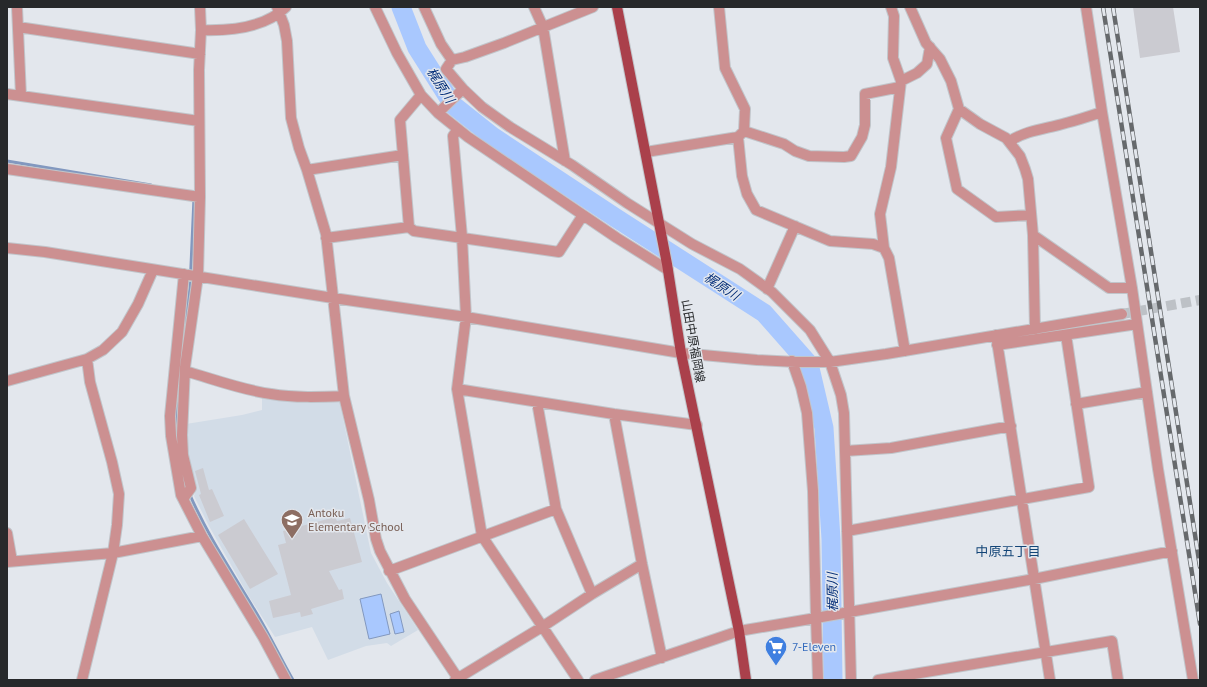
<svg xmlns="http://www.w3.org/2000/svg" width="1207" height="687" viewBox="0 0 1207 687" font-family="'PT Sans','Noto Sans JP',sans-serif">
<rect width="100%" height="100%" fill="#e3e7ed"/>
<path fill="#d2dce7" d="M 262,395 L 339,399 L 371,553 L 387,583 L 418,630 L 391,646 L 387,643 L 366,646 L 328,660 L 312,627 L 275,637 L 248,595 L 209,526 L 194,496 L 197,487 L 193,479 L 187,445 L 186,424 L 242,415 L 262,410 Z"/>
<path fill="#a9c8fe" stroke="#8298bf" d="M 381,594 L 390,634 L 369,639 L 360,599 Z
M 399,611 L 404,632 L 395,634 L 390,614 Z"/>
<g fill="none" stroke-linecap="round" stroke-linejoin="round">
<path stroke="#8298bf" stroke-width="3" d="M 7,161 L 151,185
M 181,358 L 190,288 L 194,198
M 175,430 L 180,377
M 190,495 C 209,539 237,579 261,621 C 272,640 282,661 293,680"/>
<path stroke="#a9c8fe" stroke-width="19" d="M 401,7 L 417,48 L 453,105 L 492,136 L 616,218 L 764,313 L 809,364 L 824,428 L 831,539 L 833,680"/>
</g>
<path fill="#cbcbd1" d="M 1133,7 L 1173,7 L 1180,52 L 1140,58 Z
M 203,468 L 209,490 L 212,489 L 224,516 L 210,522 L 199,495 L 201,494 L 195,471 Z
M 335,517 L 337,521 L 350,518 L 362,562 L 329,571 L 339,590 L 342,589 L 344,599 L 311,609 L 313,614 L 301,617 L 300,612 L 273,618 L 269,601 L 291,595 L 278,545 L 286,543 L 283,531 Z
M 244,519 L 278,574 L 250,589 L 218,535 Z"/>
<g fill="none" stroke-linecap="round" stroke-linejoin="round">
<path stroke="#bdc1c6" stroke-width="10" stroke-dasharray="10 5" stroke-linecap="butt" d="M 1122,314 L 1200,300"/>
<g stroke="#c1c5ca" stroke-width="12">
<path id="minor" d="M 17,7 L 21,96
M 200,7 L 201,30
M 277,7 L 284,25 L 287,41 L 291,118 L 299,148 L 307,170 L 326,234 L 344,396 L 369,500 L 376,539 L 380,551 L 405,599 L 459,680
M 375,7 L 397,53 L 421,95 L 438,113 L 468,137 L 617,238 L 668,270
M 424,7 L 441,44 L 452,60
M 534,7 L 543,27 L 565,161
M 593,7 L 504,43 L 465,57 L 452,60 L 446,69 L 463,89 L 482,107 L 510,127 L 572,165 L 627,203 L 692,244 L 740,269 L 772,292 L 810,330 L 830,362 L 841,395 L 844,413 L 851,680
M 910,7 L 926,43 L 940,59 L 951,81 L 959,109 L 980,124 L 1006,138 L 1020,156 L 1025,169 L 1028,179 L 1033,235 L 1035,329
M 1086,7 L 1102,112 L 1132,288 L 1158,469 L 1193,680
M 18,27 L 200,54
M 901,81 L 917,73 L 927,64 L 930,47
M 7,94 L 199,121
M 959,109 L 946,138 L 957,189 L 996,217 L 1031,215
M 438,113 L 463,89
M 458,129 L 453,136 L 462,237 L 466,317 L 457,389 L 482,536 L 578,680
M 744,131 L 784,144 L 795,151 L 809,156 L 844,157 L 851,156 L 862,137 L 865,125 L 865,94 L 900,87
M 738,137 L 742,176 L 747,194 L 756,210 L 830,241 L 873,244 L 884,248 L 889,258 L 905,351
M 1010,141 C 1027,130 1046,129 1066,123 C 1078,120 1090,116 1102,112
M 646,152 L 738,137 L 744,131 L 745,109 L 725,68 L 719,7
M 7,169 L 200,197
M 307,170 L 403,155
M 409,227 L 414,231 L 559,252 L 583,215
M 1033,235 L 1109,288 L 1132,288
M 326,238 L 409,227 L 400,120 L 421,95
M 7,248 L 45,252 L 333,298 L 466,317 L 681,353 L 757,360 L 796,362 L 830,362 L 886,354 L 1122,314
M 884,248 L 880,214 L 891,167 L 901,81 L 893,58 L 894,16 L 891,7
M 184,274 L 170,416 L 171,436 L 181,495 L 202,536 L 263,637 L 286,680
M 767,289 L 795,226
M 996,335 L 1050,680
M 997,345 L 1137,324
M 185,371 C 213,379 242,390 271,394 C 295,398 320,397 344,396
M 7,381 L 87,359 L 103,350 L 122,332 L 138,304 L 153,270
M 457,389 L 614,414 L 697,425
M 537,402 L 556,509 L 592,594
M 1076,404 L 1147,392
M 614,414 L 642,564 L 662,658
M 845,451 L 891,448 L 1011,426
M 183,499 L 191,488 L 183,455 L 182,435 L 185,367 L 198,276 L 200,197 L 199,70 L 201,30 C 230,31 265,28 286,7
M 847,531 L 1089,487 L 1066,335
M 7,533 L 12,561
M 7,562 L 113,553 L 202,536
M 389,571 L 556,509
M 82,680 L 113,553 L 117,525 L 119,494 L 112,462 L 90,382 L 87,359
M 455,680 L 542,627 L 592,594 L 642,564
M 595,680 L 739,631 L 816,618 L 813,491 L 807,413 L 801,387 L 792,361
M 818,680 L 816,618 L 1034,579 L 1172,551
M 878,680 L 1112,641 L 1118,680"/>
</g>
<g stroke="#c1c5ca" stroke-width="12">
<path id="major" d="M 617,7 L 667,264 L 681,353 L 739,631 L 746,680"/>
</g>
<use href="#minor" stroke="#cc9091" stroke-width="10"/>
<use href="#major" stroke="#aa404b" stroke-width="10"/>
<g stroke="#66696c" stroke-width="4.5">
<path id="rail" d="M 1103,7 L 1200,624
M 1113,7 L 1200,567"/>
</g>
<use href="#rail" stroke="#e3e7ed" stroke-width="3" stroke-dasharray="9" stroke-linecap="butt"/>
</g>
<defs>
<g id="school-pin" transform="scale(1.15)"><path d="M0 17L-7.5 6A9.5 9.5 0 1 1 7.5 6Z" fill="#8d6e63" stroke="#e3e7ed"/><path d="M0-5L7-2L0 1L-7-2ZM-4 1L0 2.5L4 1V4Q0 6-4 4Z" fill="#fff"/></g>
<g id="supermarket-pin" transform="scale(1.15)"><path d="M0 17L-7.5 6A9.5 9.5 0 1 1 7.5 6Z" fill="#3f7fe0" stroke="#e3e7ed"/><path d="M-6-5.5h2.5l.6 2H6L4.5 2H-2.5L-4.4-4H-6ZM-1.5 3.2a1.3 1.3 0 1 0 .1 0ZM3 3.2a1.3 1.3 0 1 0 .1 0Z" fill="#fff"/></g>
</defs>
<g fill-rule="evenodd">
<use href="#school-pin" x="292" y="520"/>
<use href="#supermarket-pin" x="776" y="647"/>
</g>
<g text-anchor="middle" stroke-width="3" stroke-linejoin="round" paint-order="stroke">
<g font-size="12" fill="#27292b" stroke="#e3e7ed">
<text transform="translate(693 341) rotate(80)" y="4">山田中原福岡線</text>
</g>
<g font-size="12" fill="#785e54" stroke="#e3e7ed" text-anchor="start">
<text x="308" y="517">Antoku<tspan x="308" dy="14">Elementary School</tspan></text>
</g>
<g font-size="12" fill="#366cbe" stroke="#e3e7ed" text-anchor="start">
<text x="792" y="651">7-Eleven</text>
</g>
<g font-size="13" font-style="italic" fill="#06307a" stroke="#e3e7ed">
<text transform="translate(441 85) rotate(57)" y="5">梶原川</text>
<text transform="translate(722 286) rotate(33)" y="5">梶原川</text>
<text transform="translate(832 592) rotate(-91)" y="5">梶原川</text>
</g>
<g font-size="13" fill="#134577" stroke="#e3e7ed">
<text x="1008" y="556">中原五丁目</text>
</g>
</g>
<rect width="1207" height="687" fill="none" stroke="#27292b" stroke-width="16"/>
</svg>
